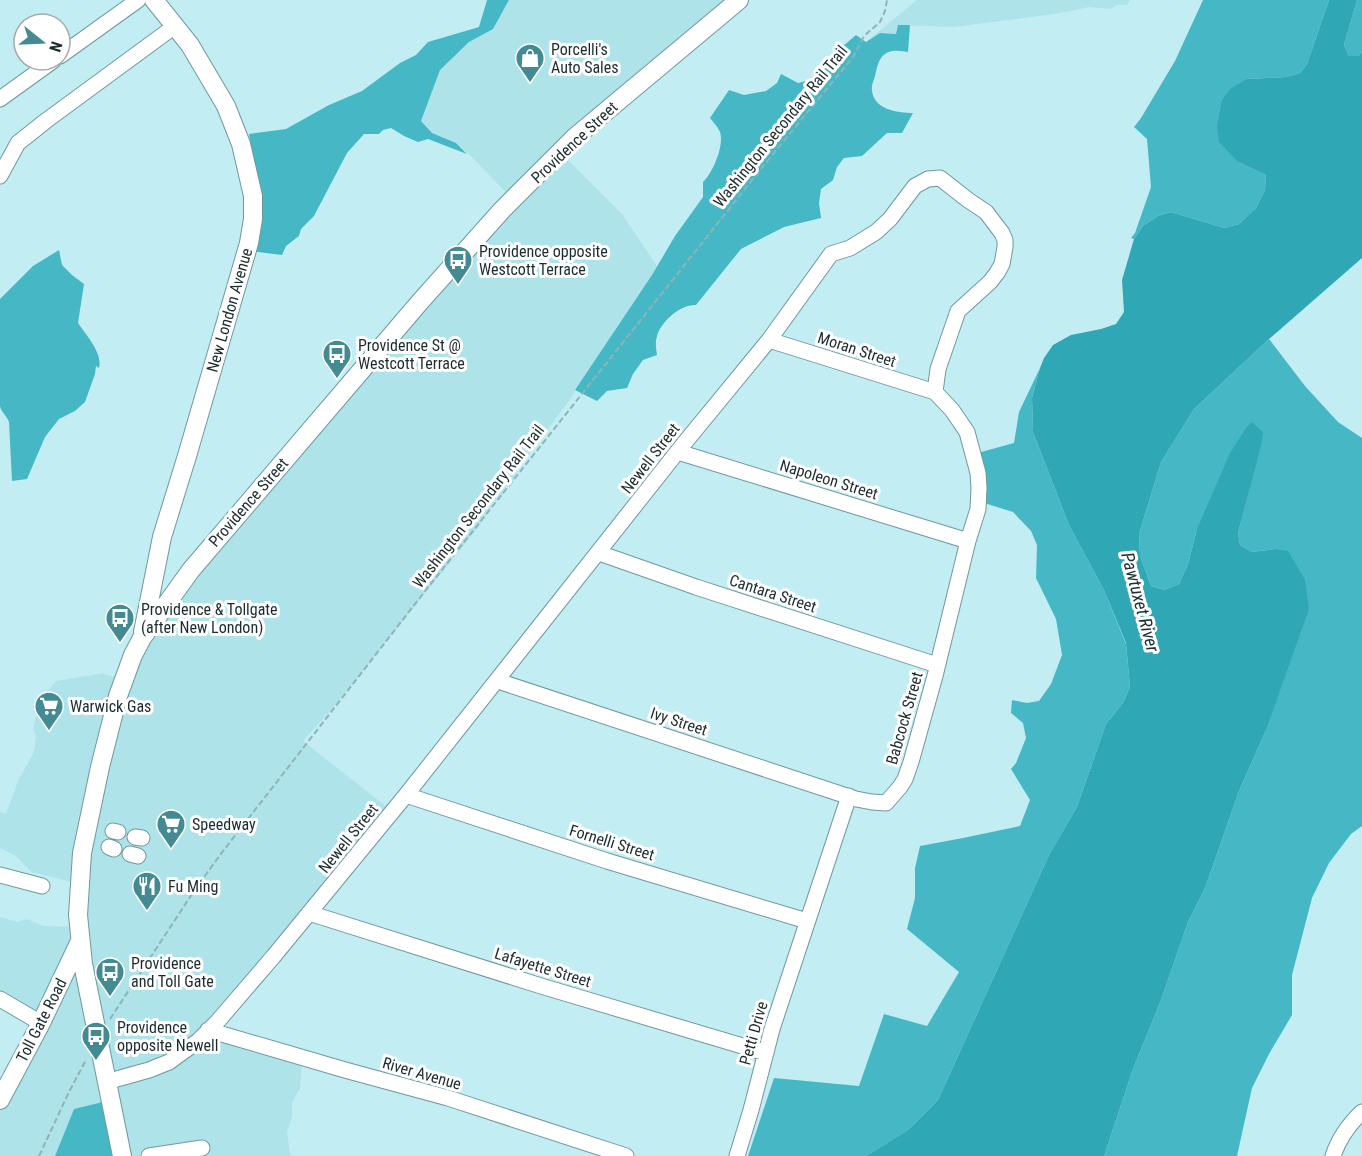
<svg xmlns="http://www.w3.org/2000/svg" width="1362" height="1156" viewBox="0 0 1362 1156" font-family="'Roboto Condensed',sans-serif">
<rect width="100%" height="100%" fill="#c2eef3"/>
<path fill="#aee3e9" d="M 509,0 L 740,0 L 564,156 L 622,214 L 657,266 L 652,275 L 575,390 L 572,397 L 517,470 L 514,480 L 507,485 L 502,496 L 494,501 L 480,525 L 337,703 L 303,741 L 392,811 L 215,1025 L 302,1062 L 300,1088 L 292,1103 L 292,1117 L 287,1132 L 290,1154 L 292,1156 L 120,1156 L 74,1109 L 55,1156 L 0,1156 L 0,1091 L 36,1025 L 0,994 L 0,917 L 18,922 L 27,919 L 43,926 L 76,927 L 80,884 L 31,872 L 16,856 L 0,848 L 0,812 L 6,814 L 18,781 L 34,752 L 36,735 L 33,730 L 39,701 L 56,681 L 98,674 L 99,675 L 100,673 L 127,680 L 141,639 L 513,200 L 472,157 L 456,143 L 432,133 L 421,121 L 440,70 L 469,42 L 493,29 Z
M 917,0 L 1130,0 L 1127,5 L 1117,5 L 1111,9 L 1089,7 L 1061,13 L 954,27 L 898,25 L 896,34 L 880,33 L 866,42 Z"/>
<path fill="#46b8c5" d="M 487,0 L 509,0 L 493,29 L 469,42 L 440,70 L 421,121 L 432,133 L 456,143 L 467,154 L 428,139 L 418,142 L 404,136 L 391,128 L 383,130 L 379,134 L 364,134 L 347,153 L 314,216 L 301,229 L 299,236 L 286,246 L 282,255 L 249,251 L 253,161 L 249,134 L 286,129 L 329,105 L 362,91 L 400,63 L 416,55 L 428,42 L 479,27 Z
M 1203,0 L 1329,0 L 1307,64 L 1300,73 L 1286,77 L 1247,79 L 1238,162 L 1266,175 L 1265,190 L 1256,208 L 1239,224 L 1224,228 L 1171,212 L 1158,216 L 1143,226 L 1134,239 L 1131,238 L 1135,233 L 1151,187 L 1147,139 L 1134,127 L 1141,118 L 1175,61 Z
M 1357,0 L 1362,0 L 1362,52 L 1358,56 L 1349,56 L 1344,45 Z
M 898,25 L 910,25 L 908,52 C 901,51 891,49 885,54 C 878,59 877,68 875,76 C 874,80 871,85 872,90 C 873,109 897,113 913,113 L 902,133 L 887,133 L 862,156 L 844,158 L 837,167 L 833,180 L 821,189 L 819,203 L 821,218 L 784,227 L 741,249 L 696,305 C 680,304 661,322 657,336 C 655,342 656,348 657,355 L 643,360 L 633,374 L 627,388 L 607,391 L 597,401 L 575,390 L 652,275 L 675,236 L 703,197 L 703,182 C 713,173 726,142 719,130 C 717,126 713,122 710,118 L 729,90 L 744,95 L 766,91 L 777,83 L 781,74 L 798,83 L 813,79 L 823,63 L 856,35 L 866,42 L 880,33 L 896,34 Z
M 59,250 L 62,265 L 72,275 L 84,284 L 78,323 C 86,335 103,353 99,368 L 96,366 L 95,374 L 85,402 L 75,411 L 59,419 L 45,437 L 27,479 L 12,481 L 9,422 C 7,416 1,412 0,406 L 0,299 L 33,266 Z
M 1269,339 L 1305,386 L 1338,422 L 1362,438 L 1362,826 L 1351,834 L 1329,863 L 1312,898 L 1292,975 L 1292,1015 L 1269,1054 L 1252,1088 L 1237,1156 L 1104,1156 L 1133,1069 L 1161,1000 L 1188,922 L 1205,888 L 1239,791 L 1266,730 L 1275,549 L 1252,552 L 1240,545 L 1238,533 L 1249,490 L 1197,529 L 1188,564 L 1179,584 L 1164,590 L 1151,586 L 1140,556 L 1139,534 L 1161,462 L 1194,409 Z
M 1040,368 L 1032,398 L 1033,432 L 1069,525 L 1104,590 L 1126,644 L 1130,687 L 1123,703 L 1106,724 L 1077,807 L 1050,853 L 938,1100 L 908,1130 L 866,1156 L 748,1156 L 774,1078 L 859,1086 L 884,1014 L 927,1026 L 959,972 L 907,929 L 915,898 L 915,868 L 920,846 L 963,838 L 1020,826 L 1030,800 L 1011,769 L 1016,763 L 1026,738 L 1023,723 L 1011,713 L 1012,700 L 1027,703 L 1039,701 L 1051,684 L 1062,655 L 1056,619 L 1036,578 L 1037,545 L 1031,531 L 1013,512 L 981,502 L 974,454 L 1014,443 L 1019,412 Z
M 107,1101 L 120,1156 L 55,1156 L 74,1109 Z"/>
<path fill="#30a7b4" d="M 1329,0 L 1357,0 L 1344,45 L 1349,56 L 1358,56 L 1362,52 L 1362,258 L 1269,339 L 1194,409 L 1161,462 L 1139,534 L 1140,556 L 1151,586 L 1164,590 L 1179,584 L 1188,564 L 1197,529 L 1230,453 L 1246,428 L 1252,422 L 1263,432 L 1262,442 L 1238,533 L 1240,545 L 1252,552 L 1275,549 L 1288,551 L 1305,580 L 1309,609 L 1266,730 L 1239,791 L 1205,888 L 1188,922 L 1161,1000 L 1133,1069 L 1104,1156 L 866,1156 L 908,1130 L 938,1100 L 1050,853 L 1077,807 L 1106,724 L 1123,703 L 1130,687 L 1126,643 L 1104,590 L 1069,525 L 1033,432 L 1032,398 L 1040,368 L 1044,358 L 1053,345 L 1071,335 L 1101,329 L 1116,324 L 1124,312 L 1122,280 L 1134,239 L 1143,226 L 1158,216 L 1171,212 L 1224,228 L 1239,224 L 1256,208 L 1265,190 L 1266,175 L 1238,162 L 1219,142 L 1217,126 L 1222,100 L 1230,89 L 1247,79 L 1286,77 L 1300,73 L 1307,64 Z"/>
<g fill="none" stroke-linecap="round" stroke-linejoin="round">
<g stroke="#6f989d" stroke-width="17">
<path id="minor" d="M 60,56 L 138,0
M 0,99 L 54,60
M 0,176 L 18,143 L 47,120 L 175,26
M 769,340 L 935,392
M 678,452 L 968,541
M 599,553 L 696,587 L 937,665
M 406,795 L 607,861 L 807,921
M 113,831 L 118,832
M 135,837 L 142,838
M 109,847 L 114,849
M 130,854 L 138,856
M 0,875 L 42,886
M 309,913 L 541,986 L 766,1053
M 0,999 L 41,1023
M 208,1030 L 345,1070 L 448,1098 L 626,1156
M 106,1082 L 149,1070 L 169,1062 L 198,1041 L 218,1021 L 273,957 L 406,795 L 682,446 L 769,340 L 831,254 L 850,248 L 876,232 L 890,219 L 915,186 L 928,179 L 940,178 L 968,200 L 986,212 L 1002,233 L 1005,240 L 1005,247 L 1002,264 L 997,273 L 990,282 L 958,311 L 938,369 L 935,392 L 952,410 L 967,432 L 978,473 L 979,488 L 978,509 L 968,541 L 935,676 L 911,762 L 905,779 L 900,787 L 886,803 L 872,802 L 856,799 L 498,681
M 149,1156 L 202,1148
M 737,1156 L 751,1110 L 772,1029 L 849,796
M 1333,1156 C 1339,1138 1348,1125 1362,1112"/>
</g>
<g stroke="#6f989d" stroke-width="20">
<path id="major" d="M 143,632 L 162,537 L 187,456 L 249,243 L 253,219 L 253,196 L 241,144 L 226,106 L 190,45 L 154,0
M 0,1100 L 41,1023 L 80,941
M 122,1156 L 83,964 L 78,915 L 82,853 L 100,767 L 118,696 L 133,655 L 142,638 L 191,570 L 419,303 L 502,210 L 574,138 L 739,0"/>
</g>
<path stroke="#90b3b7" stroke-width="2" stroke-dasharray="6 3" stroke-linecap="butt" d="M 110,1019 L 194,891 L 220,855 L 422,595 L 764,165 L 853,57 L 864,36 L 880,22 L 885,11 L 887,0
M 39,1156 L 69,1092 L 86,1060"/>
<use href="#minor" stroke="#fff" stroke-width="15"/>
<use href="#major" stroke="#fff" stroke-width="18"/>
</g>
<defs>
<g id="shop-pin" transform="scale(1.5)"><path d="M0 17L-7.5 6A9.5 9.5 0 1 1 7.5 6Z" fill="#438a92" stroke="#fff"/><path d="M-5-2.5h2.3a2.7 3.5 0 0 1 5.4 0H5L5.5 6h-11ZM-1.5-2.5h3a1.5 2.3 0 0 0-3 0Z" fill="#fff"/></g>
<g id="bus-pin" transform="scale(1.5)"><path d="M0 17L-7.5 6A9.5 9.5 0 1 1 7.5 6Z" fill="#438a92" stroke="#fff"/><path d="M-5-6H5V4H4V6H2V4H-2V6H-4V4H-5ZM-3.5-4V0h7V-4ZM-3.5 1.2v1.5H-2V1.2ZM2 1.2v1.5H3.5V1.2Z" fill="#fff"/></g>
<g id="supermarket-pin" transform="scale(1.5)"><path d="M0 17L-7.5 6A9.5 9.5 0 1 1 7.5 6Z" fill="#438a92" stroke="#fff"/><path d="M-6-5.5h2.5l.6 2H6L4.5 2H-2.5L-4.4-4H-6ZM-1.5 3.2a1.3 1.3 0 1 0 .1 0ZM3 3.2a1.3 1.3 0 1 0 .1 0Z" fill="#fff"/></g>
<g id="restaurant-pin" transform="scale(1.5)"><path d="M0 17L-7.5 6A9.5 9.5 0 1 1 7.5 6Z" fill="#438a92" stroke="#fff"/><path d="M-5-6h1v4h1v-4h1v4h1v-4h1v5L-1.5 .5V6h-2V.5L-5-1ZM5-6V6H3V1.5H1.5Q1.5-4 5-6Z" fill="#fff"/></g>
</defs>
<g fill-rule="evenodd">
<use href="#shop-pin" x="530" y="58"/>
<use href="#bus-pin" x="458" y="260"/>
<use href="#bus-pin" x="337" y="354"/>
<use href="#bus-pin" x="120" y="618"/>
<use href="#supermarket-pin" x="49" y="706"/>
<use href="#supermarket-pin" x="171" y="824"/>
<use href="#restaurant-pin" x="147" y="886"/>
<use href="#bus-pin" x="110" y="972"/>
<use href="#bus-pin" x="96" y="1036"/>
</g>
<g text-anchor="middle" stroke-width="6" stroke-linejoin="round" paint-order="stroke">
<g font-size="16" fill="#1b2b2d" stroke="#fff" text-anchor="start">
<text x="551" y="55">Porcelli's<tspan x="551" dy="18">Auto Sales</tspan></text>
<text x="479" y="257">Providence opposite<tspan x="479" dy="18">Westcott Terrace</tspan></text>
<text x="358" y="351">Providence St @<tspan x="358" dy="18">Westcott Terrace</tspan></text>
<text x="141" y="615">Providence &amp; Tollgate<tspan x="141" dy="18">(after New London)</tspan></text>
<text x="70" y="712">Warwick Gas</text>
<text x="192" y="830">Speedway</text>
<text x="168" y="892">Fu Ming</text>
<text x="131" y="969">Providence<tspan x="131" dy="18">and Toll Gate</tspan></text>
<text x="117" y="1033">Providence<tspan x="117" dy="18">opposite Newell</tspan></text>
</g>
<g font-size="16" fill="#1b2b2d" stroke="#fff">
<text transform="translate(780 126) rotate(-51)" y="6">Washington Secondary Rail Trail</text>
<text transform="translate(574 142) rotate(-43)" y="6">Providence Street</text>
<text transform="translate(229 310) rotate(-74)" y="6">New London Avenue</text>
<text transform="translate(857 349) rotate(18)" y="6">Moran Street</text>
<text transform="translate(650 458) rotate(-52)" y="6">Newell Street</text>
<text transform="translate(829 479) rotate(17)" y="6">Napoleon Street</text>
<text transform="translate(248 502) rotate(-49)" y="6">Providence Street</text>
<text transform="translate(478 506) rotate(-52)" y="6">Washington Secondary Rail Trail</text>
<text transform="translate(773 593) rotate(18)" y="6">Cantara Street</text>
<text transform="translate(904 718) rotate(-74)" y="6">Babcock Street</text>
<text transform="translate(679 721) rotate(18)" y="6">Ivy Street</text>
<text transform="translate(348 838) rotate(-51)" y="6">Newell Street</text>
<text transform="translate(612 842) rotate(17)" y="6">Fornelli Street</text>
<text transform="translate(543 967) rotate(17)" y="6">Lafayette Street</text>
<text transform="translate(41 1020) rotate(-63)" y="6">Toll Gate Road</text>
<text transform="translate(753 1033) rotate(-74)" y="6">Petti Drive</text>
<text transform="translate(422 1073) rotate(16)" y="6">River Avenue</text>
</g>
<g font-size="18" font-style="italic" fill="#1a2f31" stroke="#fff">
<text transform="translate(1140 602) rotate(75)" y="6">Pawtuxet River</text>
</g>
</g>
<g transform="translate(42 42) rotate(108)"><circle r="28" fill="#ffffff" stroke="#a4aaab" stroke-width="1.5"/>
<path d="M0-4.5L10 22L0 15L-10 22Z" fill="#438a92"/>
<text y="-9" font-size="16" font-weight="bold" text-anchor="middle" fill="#1b2b2d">N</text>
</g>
</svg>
